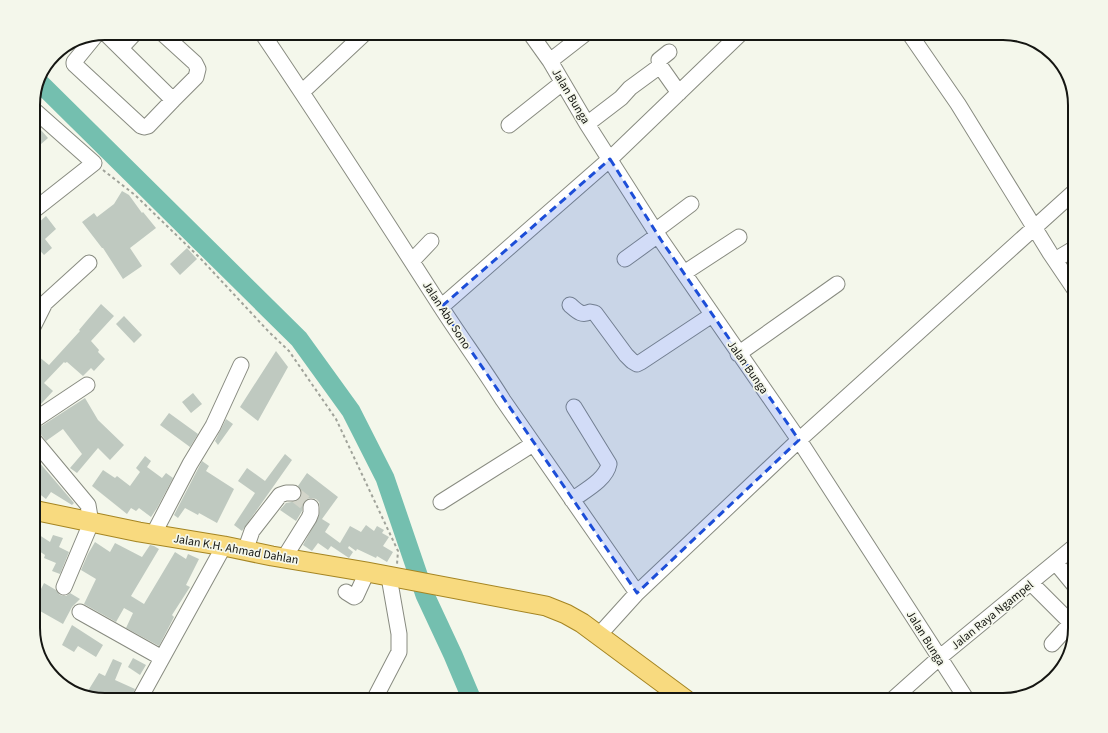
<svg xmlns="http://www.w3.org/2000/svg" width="1108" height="733" viewBox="0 0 1108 733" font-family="'Source Sans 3',sans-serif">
<rect width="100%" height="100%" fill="#f4f7eb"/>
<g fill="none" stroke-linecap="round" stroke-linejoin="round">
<path stroke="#74bfaf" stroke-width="19" d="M 41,84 L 299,339 L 351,411 L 385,478 L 425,595 L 453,655 L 472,700"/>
</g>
<path fill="#bfc9c0" d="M 33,121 L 48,138 L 33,151 Z
M 122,191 L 129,195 L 142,213 L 143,212 L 156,228 L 130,248 L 142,266 L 123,279 L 103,248 L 102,248 L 82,222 L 94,213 L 97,217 L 114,204 Z
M 46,216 L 56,229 L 45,239 L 52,248 L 44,255 L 33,243 L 33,233 L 39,229 L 36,225 Z
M 187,248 L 197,259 L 180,275 L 170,264 Z
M 101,304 L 114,316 L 91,341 L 99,350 L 98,352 L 105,359 L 94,371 L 91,368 L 83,376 L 67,362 L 65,363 L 64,362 L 44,383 L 53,391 L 41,404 L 33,396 L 33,352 L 49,365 L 80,331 L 79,330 Z
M 124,316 L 142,335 L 134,343 L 116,324 Z
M 276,351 L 288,367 L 258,421 L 240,407 Z
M 193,393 L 202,404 L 191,413 L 182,402 Z
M 85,398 L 98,420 L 124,445 L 110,460 L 98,448 L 77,473 L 70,468 L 82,454 L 63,429 L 46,441 L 37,429 Z
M 169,413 L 198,434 L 190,447 L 160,425 Z
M 226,419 L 233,424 L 218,445 L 215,441 Z
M 285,454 L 292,460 L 242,531 L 234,525 L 255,493 L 238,481 L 247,468 L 265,481 Z
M 33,455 L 74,503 L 72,505 L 51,492 L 46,499 L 33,489 Z
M 145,456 L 151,461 L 147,467 L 162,478 L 166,473 L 173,478 L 157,508 L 151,517 L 139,508 L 136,511 L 131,508 L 127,514 L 92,486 L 103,470 L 115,478 L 117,476 L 130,486 L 140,472 L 136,468 Z
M 202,461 L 209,466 L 206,471 L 234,489 L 217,523 L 199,513 L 198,515 L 185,508 L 178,518 L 174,515 Z
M 307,473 L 338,497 L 322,519 L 330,524 L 325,532 L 340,543 L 350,526 L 361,532 L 366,525 L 374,531 L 377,526 L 384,530 L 382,533 L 389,537 L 383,546 L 393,552 L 387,562 L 377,556 L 376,558 L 357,549 L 356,551 L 349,546 L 348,548 L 353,552 L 349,558 L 331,546 L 328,550 L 318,543 L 312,551 L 303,545 L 319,516 L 320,507 L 319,502 L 316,499 L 311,498 L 306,499 L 303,503 L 302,511 L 296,521 L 280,510 L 286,503 L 297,501 L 301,498 L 302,493 L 298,486 Z
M 33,531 L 50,542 L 53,535 L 63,538 L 59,547 L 69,552 L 60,574 L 52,571 L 56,563 L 44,558 L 45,555 L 33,547 Z
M 95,542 L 110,552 L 115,543 L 142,557 L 150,545 L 154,546 L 159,549 L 131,596 L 144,604 L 175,552 L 186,559 L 188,554 L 199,559 L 186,585 L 190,587 L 172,615 L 174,617 L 159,646 L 126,628 L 133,613 L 124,608 L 116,622 L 84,604 L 96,579 L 81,570 L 88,554 Z
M 44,583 L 56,590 L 60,595 L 66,596 L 70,593 L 80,599 L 72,607 L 63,624 L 40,611 L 33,622 L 33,605 Z
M 72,625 L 103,645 L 96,657 L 78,646 L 74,652 L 62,645 Z
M 133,658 L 146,665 L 140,675 L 128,667 Z
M 113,659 L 122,663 L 115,680 L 135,689 L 130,700 L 105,700 L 86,694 L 99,673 L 105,676 Z"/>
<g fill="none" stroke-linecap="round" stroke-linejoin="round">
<path stroke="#d3d5ca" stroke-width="15" stroke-dasharray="15 8" stroke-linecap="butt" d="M 293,493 L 311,507"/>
<g stroke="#888b80" stroke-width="17">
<path id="minor" d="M 162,33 L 195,63 L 198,69 L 196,77 L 173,100
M 262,33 C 323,123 382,215 441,307 C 461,338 483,368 503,400 L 637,593
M 530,33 L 550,61 L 587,124 L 661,240 L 799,440 L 967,700
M 909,33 L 958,104 L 1050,253 L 1075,290
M 96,35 L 74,62 L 74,64 L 141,126 L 144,127 L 148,126 L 173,100 L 105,33
M 121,48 L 135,33
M 669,52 L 659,60 L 660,66 L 679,93
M 550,61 L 586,33
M 302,92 L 365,33
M 33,109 L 94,163 L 33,211
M 587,124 L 621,98 L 630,88 L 660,66
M 509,125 L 562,83
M 655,231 L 691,204
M 625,259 L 658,235
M 1055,260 L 1075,248
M 412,261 L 431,241
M 684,273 L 739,237
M 570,305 C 577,311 581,316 590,312 L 595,313 L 626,355 L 632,361 L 637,364 L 641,362 L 712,315
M 441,307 L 610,159 L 741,33
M 33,327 L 45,303 L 89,263
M 738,354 L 837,284
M 33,421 L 87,385
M 33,439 L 88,505 L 91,523 L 64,587
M 572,500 C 584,491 606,480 609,464 L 574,407
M 441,502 L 533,444
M 153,535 L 190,464 L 213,426 L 241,365
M 245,551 L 252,531 L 280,495 L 286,493 L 293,493
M 284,558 L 309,518 L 311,513 L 311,507
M 1056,563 L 1075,586
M 1031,583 L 1075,627
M 346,592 L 354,597 L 356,596 L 367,572
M 80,612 L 162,658
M 599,635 L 637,593 L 799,440 L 1075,191
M 1052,644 L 1071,623
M 139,700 L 224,546
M 374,700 L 399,652 L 399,634 L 389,577
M 892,700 L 939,658 L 1075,546"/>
</g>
<g stroke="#a58522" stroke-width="21">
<path id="major" d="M 33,510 L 139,532 L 224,546 L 272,556 L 367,572 L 546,606 L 566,614 L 582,623 L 686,700"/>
</g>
<path stroke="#a0a39a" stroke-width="2" stroke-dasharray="3 3" stroke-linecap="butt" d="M 103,170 L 135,195 L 200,258 L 269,332 L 289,351 L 336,419 L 398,551 L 397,564"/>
<use href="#minor" stroke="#fff" stroke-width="15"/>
<use href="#major" stroke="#f8da7f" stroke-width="19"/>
</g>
<path fill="#1d4ed8" fill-opacity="0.2" stroke="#1d4ed8" stroke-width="3" stroke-dasharray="8 5" stroke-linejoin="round" d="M 610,159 L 661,240 L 799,440 L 637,593 L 441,307 Z"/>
<g text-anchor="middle" stroke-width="3.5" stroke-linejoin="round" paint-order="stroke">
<g font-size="12" fill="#151612" stroke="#f4f7eb">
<text transform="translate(571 96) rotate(59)" y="4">Jalan Bunga</text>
<text transform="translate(447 315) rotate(57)" y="4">Jalan Abu Sono</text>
<text transform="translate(748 367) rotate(55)" y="4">Jalan Bunga</text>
<text transform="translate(236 549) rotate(10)" y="4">Jalan K.H. Ahmad Dahlan</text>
<text transform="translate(992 615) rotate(-39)" y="4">Jalan Raya Ngampel</text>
<text transform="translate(926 638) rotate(58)" y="4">Jalan Bunga</text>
</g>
</g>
<path d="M0 0H1108V733H0ZM105 40H1003A65 65 0 0 1 1068 105V628A65 65 0 0 1 1003 693H105A65 65 0 0 1 40 628V105A65 65 0 0 1 105 40Z" fill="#f4f7eb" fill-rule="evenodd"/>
<path fill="none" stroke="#151612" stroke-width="2" d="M105 40H1003A65 65 0 0 1 1068 105V628A65 65 0 0 1 1003 693H105A65 65 0 0 1 40 628V105A65 65 0 0 1 105 40Z"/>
</svg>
